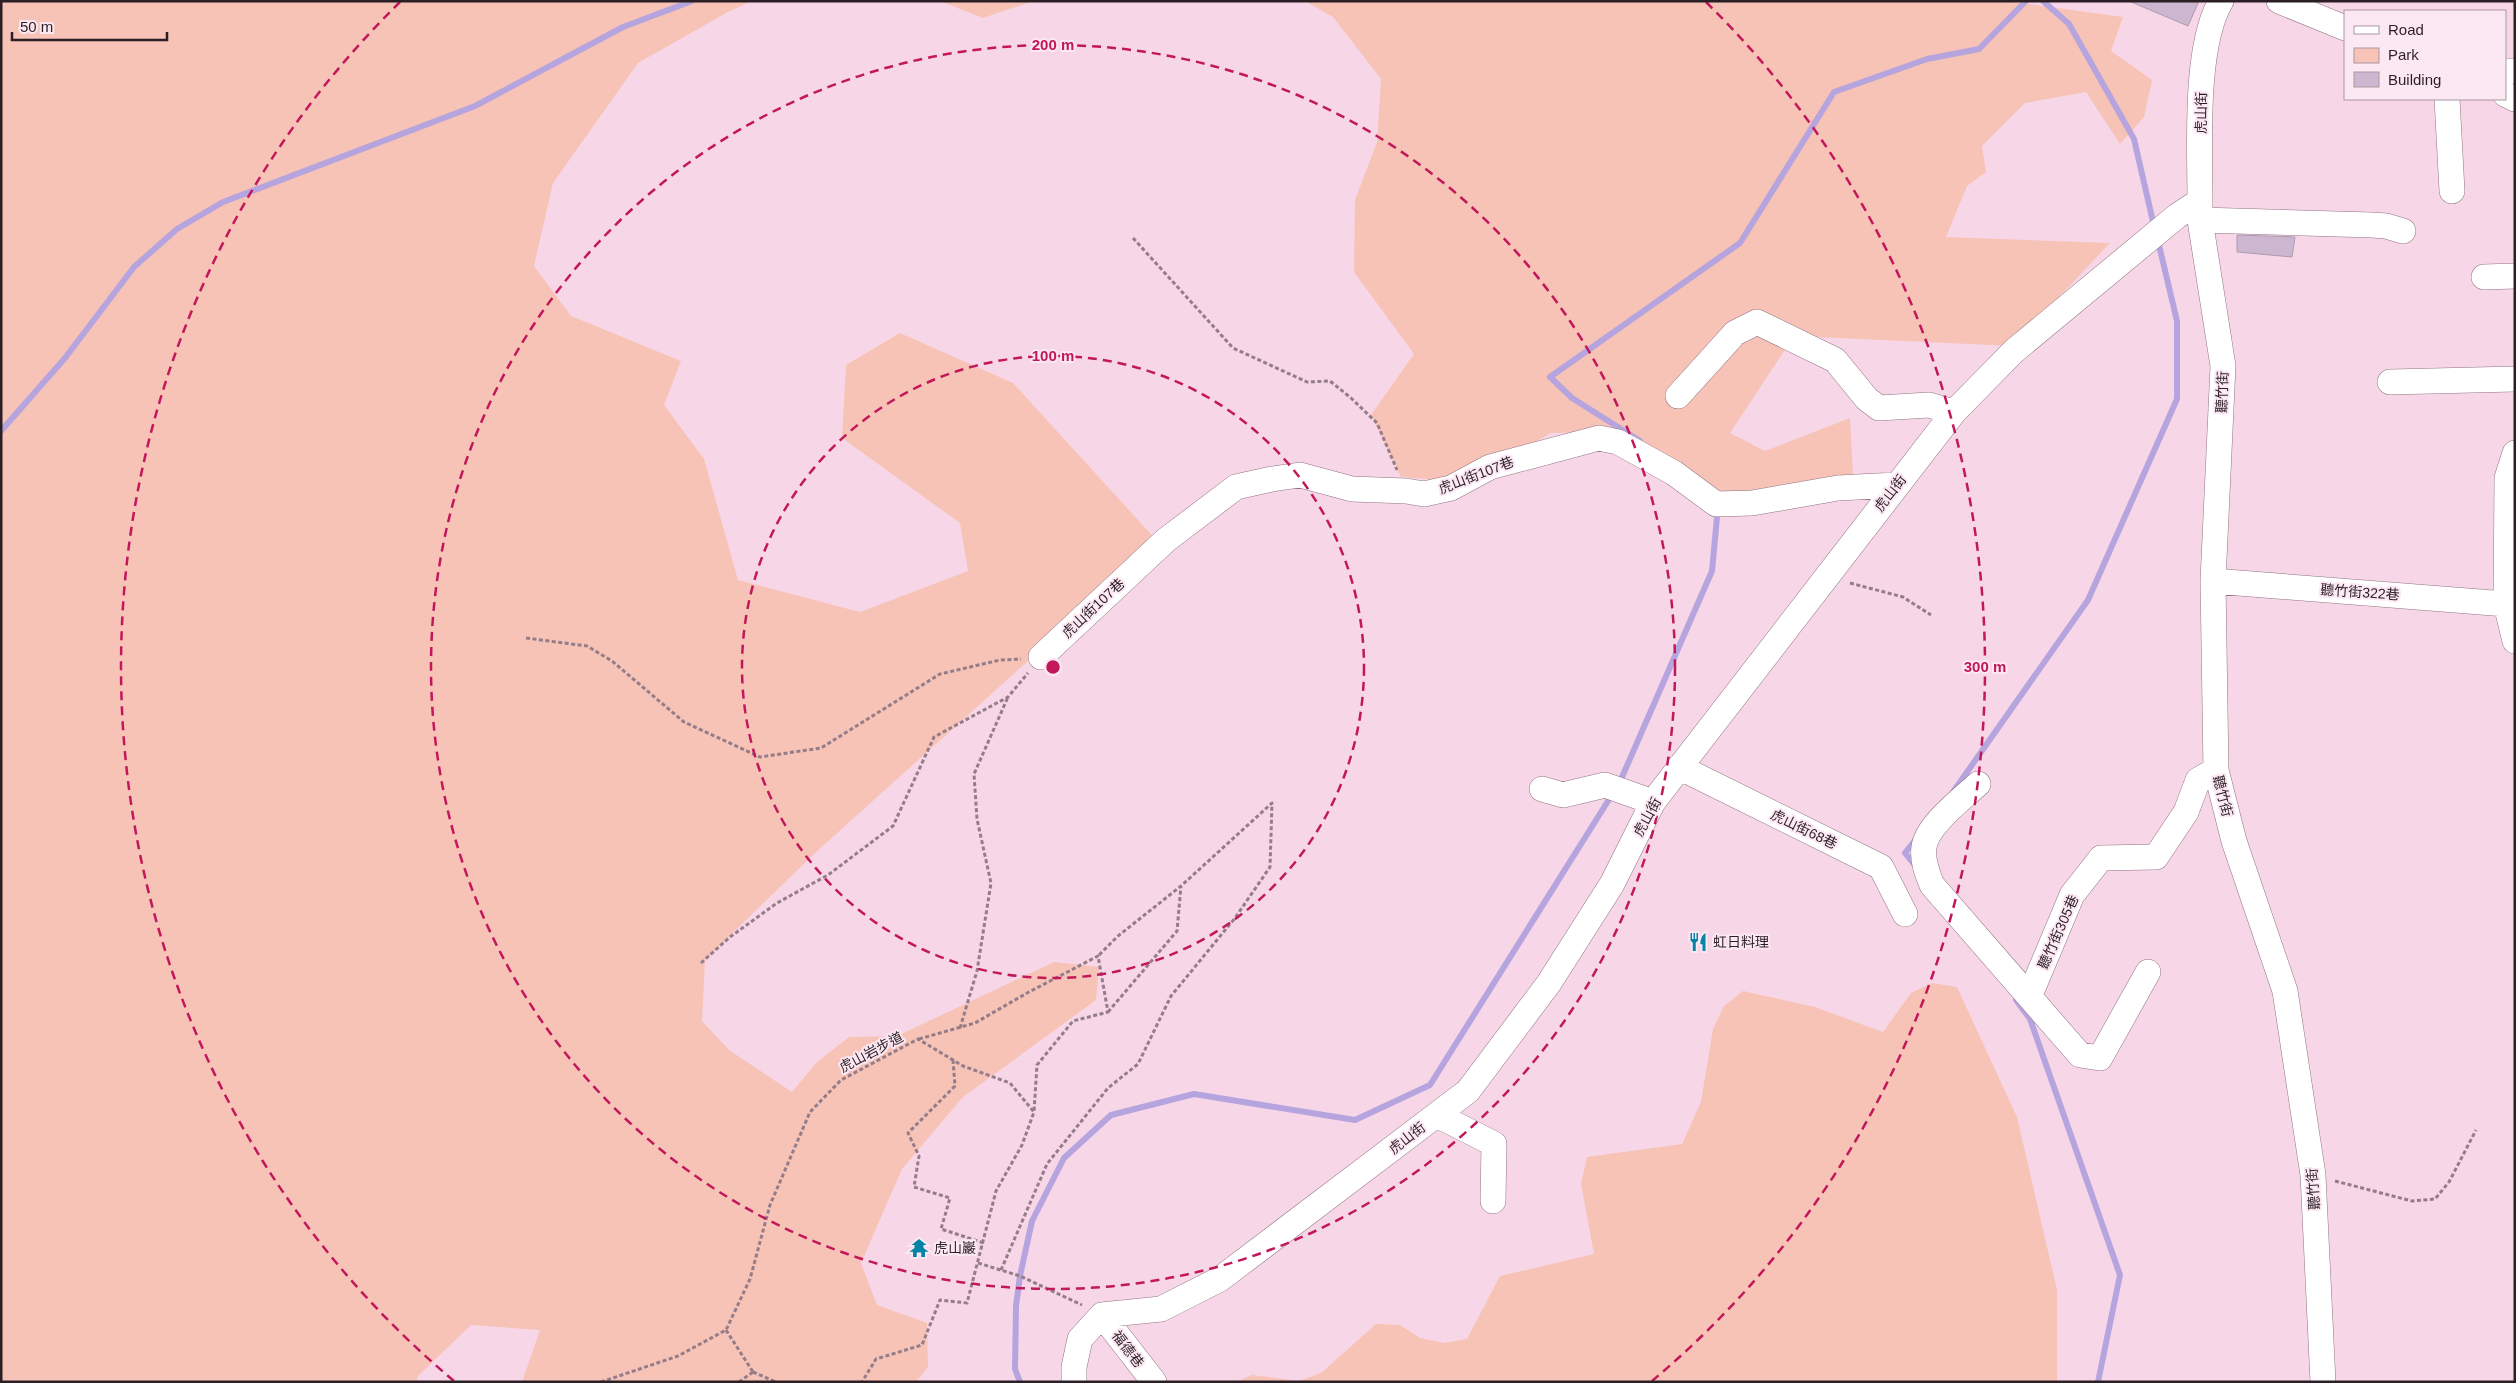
<svg xmlns="http://www.w3.org/2000/svg" width="2516" height="1383" viewBox="0 0 2516 1383" font-family="Arial,'Noto Sans TC',sans-serif">
<rect width="100%" height="100%" fill="#f7d7e7"/>
<path fill="#f7c3b6" d="M 1,1 L 752,1 L 726,13 L 638,63 L 553,183 L 534,266 L 571,316 L 681,361 L 664,405 L 704,459 L 738,580 L 860,612 L 968,571 L 960,523 L 842,438 L 846,365 L 900,333 L 1013,383 L 1159,543 L 815,853 L 705,960 L 702,1021 L 729,1050 L 792,1092 L 816,1063 L 849,1037 L 897,1036 L 1054,962 L 1099,967 L 1096,1000 L 963,1097 L 902,1169 L 861,1263 L 877,1305 L 927,1323 L 928,1367 L 916,1382 L 522,1382 L 540,1330 L 471,1325 L 418,1376 L 416,1382 L 1,1382 Z
M 940,1 L 1034,1 L 983,18 Z
M 1305,1 L 2027,1 L 2029,4 L 2123,17 L 2111,51 L 2152,80 L 2144,117 L 2120,144 L 2086,92 L 2025,103 L 1982,146 L 1986,172 L 1967,186 L 1946,237 L 2110,243 L 2013,346 L 1794,336 L 1730,433 L 1765,451 L 1850,418 L 1854,495 L 1710,496 L 1620,432 L 1551,433 L 1465,482 L 1401,477 L 1371,415 L 1414,354 L 1354,272 L 1355,200 L 1377,142 L 1381,79 L 1333,17 Z
M 1932,983 L 1957,987 L 2017,1117 L 2057,1290 L 2057,1382 L 1236,1382 L 1252,1375 L 1299,1381 L 1321,1373 L 1376,1324 L 1400,1325 L 1420,1338 L 1444,1343 L 1467,1339 L 1500,1276 L 1594,1254 L 1581,1184 L 1587,1157 L 1682,1144 L 1701,1102 L 1713,1029 L 1724,1006 L 1743,991 L 1815,1007 L 1883,1032 L 1911,993 Z"/>
<g fill="none" stroke-linecap="round" stroke-linejoin="round">
<path stroke="#b6a4df" stroke-width="6" d="M 2043,1 L 2069,24 L 2134,139 L 2154,226
M 1,431 L 65,358 L 134,267 L 177,229 L 223,202 L 475,106 L 623,27 L 692,1
M 1640,441 L 1572,398 L 1550,377 L 1740,243 L 1834,92 L 1927,59 L 1979,49 L 2026,1
M 1619,784 L 1712,571 L 1717,517 L 1715,509
M 1953,792 L 2088,600 L 2177,399 L 2177,321 L 2158,241
M 1916,839 L 1905,853 L 1917,868
M 2016,1000 L 2030,1019 L 2120,1275 L 2098,1382
M 1020,1382 L 1015,1369 L 1016,1306 L 1020,1276 L 1032,1221 L 1064,1158 L 1111,1115 L 1194,1094 L 1355,1120 L 1430,1085 L 1613,793"/>
</g>
<path fill="#cdb7d0" stroke="#ae9ab1" d="M 2129,1 L 2199,1 L 2188,26 Z
M 2237,235 L 2295,237 L 2292,257 L 2237,252 Z"/>
<g fill="none" stroke-linecap="round" stroke-linejoin="round">
<g stroke="#917483" stroke-width="26">
<path id="minor" d="M 2221,1 C 2194,47 2200,147 2200,201 L 2200,220 L 2223,366 L 2213,581 L 2216,770 L 2234,841 L 2285,991 L 2313,1175 L 2323,1382
M 2279,1 L 2345,28
M 2505,71 L 2515,71
M 2505,94 L 2515,99
M 2447,99 L 2452,191
M 2200,220 L 2372,225 L 2386,226 L 2403,231
M 2484,277 L 2515,276
M 2390,382 L 2515,379
M 1678,396 L 1735,333 L 1757,322 L 1835,360 L 1867,399 L 1879,408 L 1929,405 L 1954,412
M 2515,453 L 2507,478 L 2506,604 L 2515,641
M 2213,581 L 2506,604
M 1041,657 L 1166,540 L 1236,487 L 1272,479 L 1300,475 L 1352,489 L 1406,491 L 1424,494 L 1451,488 L 1490,467 L 1599,438 L 1618,442 L 1674,473 L 1716,504 L 1752,503 L 1838,488 L 1897,485
M 1679,767 L 1881,867 L 1905,914
M 1978,784 C 1962,799 1927,825 1924,847 C 1922,860 1927,873 1932,885 L 2080,1055 L 2100,1058 L 2148,972
M 1542,789 L 1563,795 L 1605,785 L 1653,802
M 2030,995 L 2072,895 L 2101,858 L 2156,857 L 2186,812 L 2198,780 L 2216,770
M 1437,1115 L 1494,1144 L 1493,1201
M 1102,1315 L 1161,1309 L 1220,1279 L 1468,1091 L 1549,983 L 1612,884 L 1653,802 L 1954,412 L 2014,351 L 2177,216 L 2200,201
M 1102,1315 L 1154,1382
M 1074,1382 L 1074,1367 L 1080,1339 L 1102,1315"/>
</g>
<path stroke="#947d89" stroke-width="3" stroke-dasharray="4 2.5" stroke-linecap="butt" d="M 1133,238 L 1233,348 L 1307,382 L 1330,381 L 1351,398 L 1377,423 L 1397,470
M 1850,583 L 1903,597 L 1931,615
M 526,638 L 587,646 L 612,661 L 684,722 L 760,757 L 821,748 L 940,674 L 1000,660 L 1021,659
M 701,963 L 730,937 L 777,903 L 828,875 L 893,826 L 934,737 L 1008,697 L 1028,673
M 1108,1012 L 1177,931 L 1181,886
M 960,1028 L 977,971 L 991,883 L 977,819 L 974,774 L 1008,697
M 919,1039 L 975,1023 L 1027,993 L 1098,956 L 1108,1012 L 1073,1021 L 1037,1065 L 1034,1112
M 953,1060 L 955,1086 L 908,1133 L 919,1156 L 914,1187 L 950,1198 L 941,1229 L 984,1243
M 2335,1181 L 2412,1201 L 2435,1199 L 2449,1182 L 2476,1130
M 978,1263 L 1020,1276 L 1082,1305
M 1001,1270 L 1047,1164 L 1108,1088 L 1138,1064 L 1171,996 L 1235,918 L 1270,867 L 1272,803 L 1181,886 L 1118,936 L 1098,956
M 726,1330 L 753,1372
M 753,1372 L 776,1382
M 601,1382 L 678,1356 L 726,1330 L 750,1279 L 770,1205 L 810,1112 L 841,1080 L 918,1039 L 963,1066 L 1010,1083 L 1034,1112 L 1022,1145 L 996,1191 L 967,1303 L 940,1300 L 922,1345 L 876,1359 L 862,1382
M 739,1382 L 753,1372"/>
<use href="#minor" stroke="#fff" stroke-width="25"/>
</g>
<g fill="none" stroke="#c2185b" stroke-width="2.5" stroke-dasharray="9 6">
<circle cx="1053" cy="667" r="311"/>
<circle cx="1053" cy="667" r="622"/>
<path d="M454 1381A932 932 0 0 1 400 2M1706 2A932 932 0 0 1 1652 1381"/>
</g>
<defs>
<g id="restaurant-bare" transform="scale(1.5)"><path d="M-5-6h1v4h1v-4h1v4h1v-4h1v5L-1.5 .5V6h-2V.5L-5-1ZM5-6V6H3V1.5H1.5Q1.5-4 5-6Z" fill="#0684a8" stroke="#fce8f2" stroke-width="2.5" paint-order="stroke"/></g>
<g id="temple-bare" transform="scale(1.5)"><path d="M0-6L5-2H3V0L6.5 2.5H4V6H1.5V3h-3V6H-4V2.5H-6.5L-3 0V-2H-5Z" fill="#0684a8" stroke="#fce8f2" stroke-width="2.5" paint-order="stroke"/></g>
</defs>
<g fill-rule="evenodd">
<use href="#restaurant-bare" x="1698" y="942"/>
<use href="#temple-bare" x="919" y="1248"/>
</g>
<g text-anchor="middle" stroke-width="4" stroke-linejoin="round" paint-order="stroke">
<g font-size="14" fill="#2b1f25" stroke="#fce8f2">
<text transform="translate(2201 113) rotate(-89)" y="5">虎山街</text>
<text transform="translate(2222 392) rotate(-88)" y="5">聽竹街</text>
<text transform="translate(1476 475) rotate(-21)" y="5">虎山街107巷</text>
<text transform="translate(1890 493) rotate(-52)" y="5">虎山街</text>
<text transform="translate(2360 592) rotate(4)" y="5">聽竹街322巷</text>
<text transform="translate(1093 608) rotate(-43)" y="5">虎山街107巷</text>
<text transform="translate(2223 796) rotate(76)" y="5">聽竹街</text>
<text transform="translate(1647 817) rotate(-61)" y="5">虎山街</text>
<text transform="translate(1804 829) rotate(26)" y="5">虎山街68巷</text>
<text transform="translate(2058 932) rotate(-66)" y="5">聽竹街305巷</text>
<text transform="translate(871 1052) rotate(-28)" y="5">虎山岩步道</text>
<text transform="translate(1407 1138) rotate(-38)" y="5">虎山街</text>
<text transform="translate(2313 1189) rotate(-94)" y="5">聽竹街</text>
<text transform="translate(1128 1349) rotate(53)" y="5">福德巷</text>
</g>
<g font-size="14" fill="#2b1f25" stroke="#fce8f2" text-anchor="start">
<text x="1713" y="947">虹日料理</text>
<text x="934" y="1253">虎山巖</text>
</g>
</g>
<circle cx="1053" cy="667" r="8" fill="#c2185b" stroke="#fce8f2" stroke-width="2.5"/>
<g font-size="15" text-anchor="middle" font-weight="bold" fill="#c2185b" stroke="#fce8f2" stroke-width="4" stroke-linejoin="round" paint-order="stroke">
<text x="1053" y="50">200 m</text>
<text x="1053" y="361">100 m</text>
<text x="1985" y="672">300 m</text>
</g>
<rect width="2516" height="1383" fill="none" stroke="#2b1f25" stroke-width="5"/>
<rect x="2344" y="10" width="162" height="90" fill="#fce8f2" stroke="#a898a0"/>
<rect x="2354" y="26" width="25" height="8" fill="#ffffff" stroke="#a898a0"/>
<text x="2388" y="35" font-size="15" fill="#2b1f25">Road</text>
<rect x="2354" y="48" width="25" height="15" fill="#f7c3b6" stroke="#a898a0"/>
<text x="2388" y="60" font-size="15" fill="#2b1f25">Park</text>
<rect x="2354" y="72" width="25" height="15" fill="#cdb7d0" stroke="#a898a0"/>
<text x="2388" y="85" font-size="15" fill="#2b1f25">Building</text>
<path d="M12 32v8h155v-8" fill="none" stroke="#2b1f25" stroke-width="2.5"/>
<text x="20" y="32" font-size="15" fill="#2b1f25" stroke="#fce8f2" stroke-width="4" paint-order="stroke">50 m</text>
</svg>
